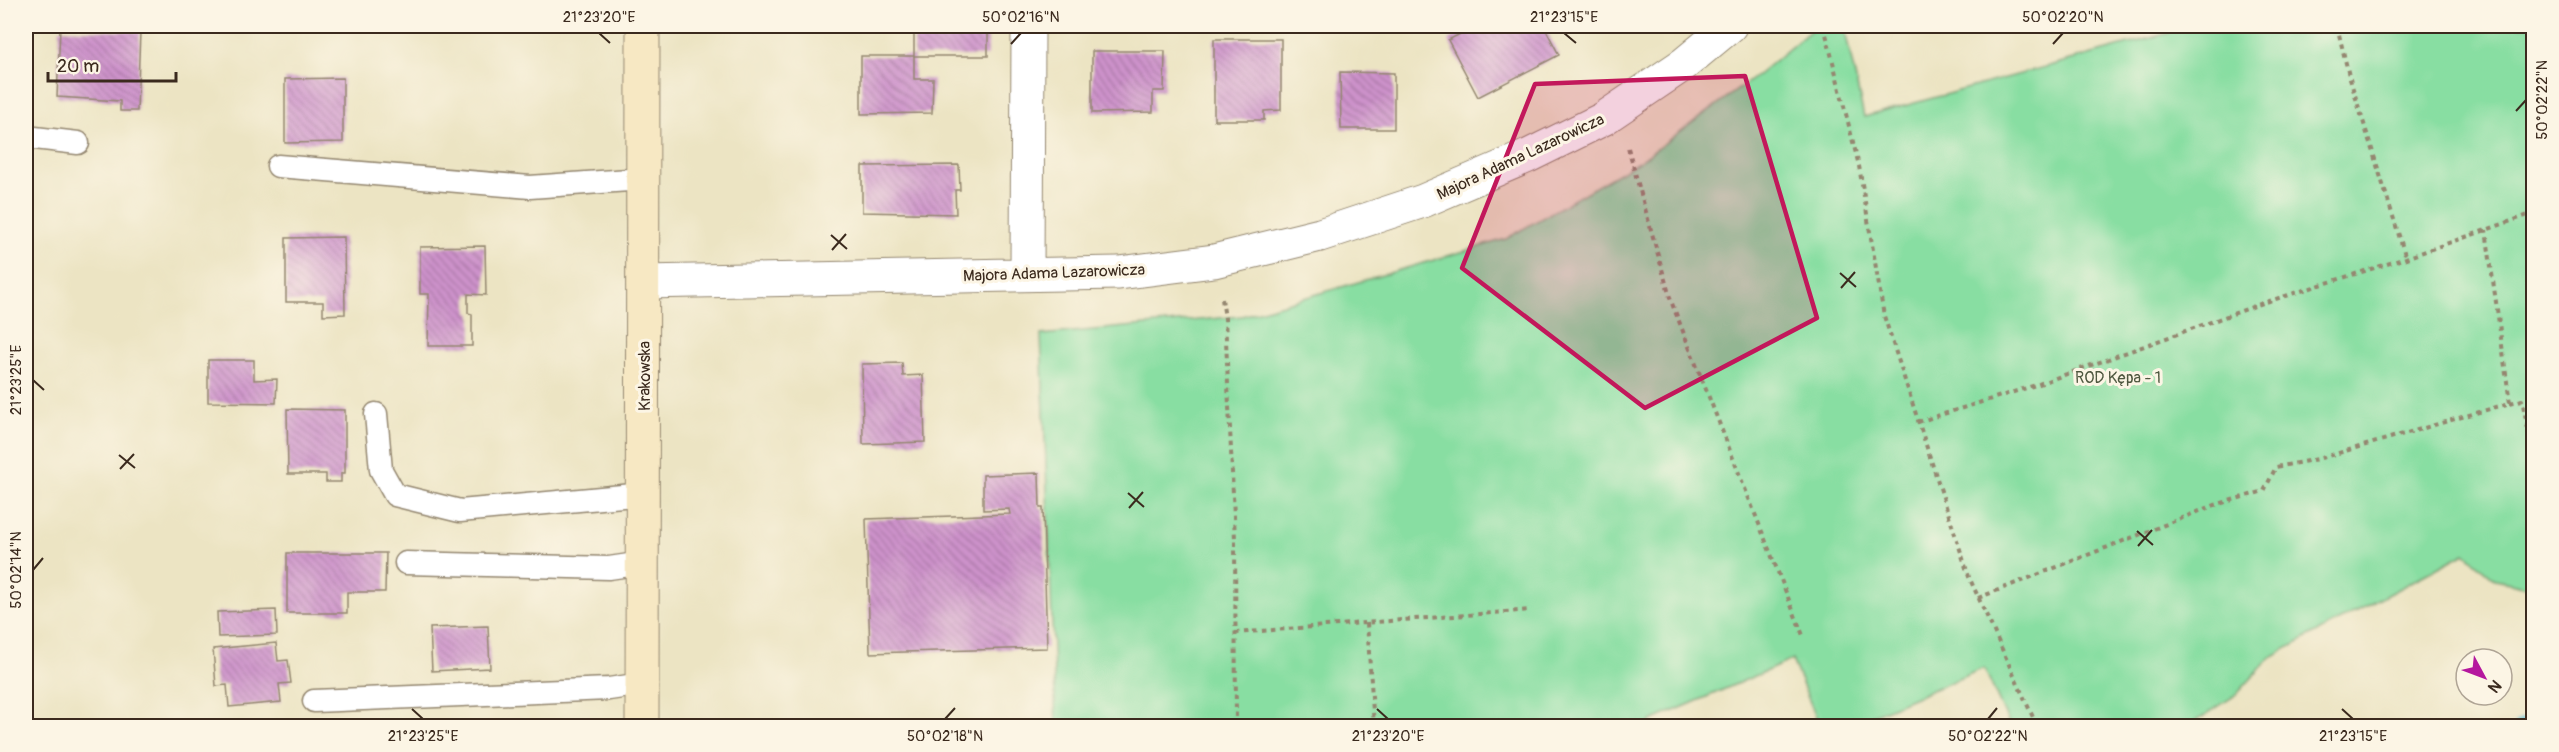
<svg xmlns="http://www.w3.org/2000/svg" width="2559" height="752" viewBox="0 0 2559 752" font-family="Pangolin,sans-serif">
<defs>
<pattern id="building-back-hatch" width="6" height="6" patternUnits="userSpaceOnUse" patternTransform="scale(1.5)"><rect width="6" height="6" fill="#cd92cb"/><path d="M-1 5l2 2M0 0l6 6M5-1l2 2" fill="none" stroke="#a877a4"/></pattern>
</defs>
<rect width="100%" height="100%" fill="#fcf5e5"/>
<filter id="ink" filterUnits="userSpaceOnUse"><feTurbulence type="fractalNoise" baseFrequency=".0167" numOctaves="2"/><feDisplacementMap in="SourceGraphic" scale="12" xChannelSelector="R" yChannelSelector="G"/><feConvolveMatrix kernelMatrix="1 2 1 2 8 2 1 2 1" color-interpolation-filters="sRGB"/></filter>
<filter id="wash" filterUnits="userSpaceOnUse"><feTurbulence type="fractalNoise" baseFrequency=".008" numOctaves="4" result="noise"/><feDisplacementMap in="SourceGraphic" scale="24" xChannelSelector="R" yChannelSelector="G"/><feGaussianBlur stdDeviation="1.35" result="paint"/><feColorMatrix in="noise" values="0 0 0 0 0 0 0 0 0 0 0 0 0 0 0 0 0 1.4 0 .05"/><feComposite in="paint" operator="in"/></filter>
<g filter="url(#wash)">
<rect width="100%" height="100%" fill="#ece4c3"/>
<path fill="#88dea2" stroke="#628460" stroke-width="1.5" d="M 1816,26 L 1844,26 L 1864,117 L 2194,26 L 2533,26 L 2533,588 L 2496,580 L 2465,553 L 2271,657 L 2237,694 L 2189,726 L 2010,726 L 1984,668 L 1847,726 L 1820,726 L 1792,660 L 1653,720 L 1646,726 L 1056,726 L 1041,335 L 1242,316 L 1506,239 L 1640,161 L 1759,74 Z"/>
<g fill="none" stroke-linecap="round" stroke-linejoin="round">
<path stroke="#54bed1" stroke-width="12" d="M 2520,726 L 2534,721"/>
</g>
<g id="blocks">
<path fill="url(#building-back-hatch)" d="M 914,26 L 988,26 L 988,56 L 914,56 Z
M 1476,26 L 1544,26 L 1559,55 L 1478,97 L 1448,40 Z
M 60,29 L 140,32 L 137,111 L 120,111 L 120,101 L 57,97 Z
M 1214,39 L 1281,39 L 1281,110 L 1264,111 L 1264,120 L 1214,120 Z
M 1092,51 L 1165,51 L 1164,91 L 1153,91 L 1153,112 L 1092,113 Z
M 861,56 L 914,56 L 914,79 L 933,79 L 932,113 L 861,114 Z
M 1340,72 L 1394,73 L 1394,129 L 1341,129 Z
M 343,78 L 343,142 L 285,143 L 285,79 Z
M 959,165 L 960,190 L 955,190 L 956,214 L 862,212 L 862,166 Z
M 344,237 L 345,314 L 323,315 L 323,302 L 286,302 L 286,238 Z
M 485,246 L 486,295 L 468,294 L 468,313 L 472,314 L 472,346 L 428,346 L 429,294 L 420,294 L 420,247 Z
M 208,360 L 254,360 L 254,380 L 277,379 L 276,403 L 208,402 Z
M 902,363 L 903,376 L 923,375 L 925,442 L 863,444 L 862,364 Z
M 287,409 L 345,410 L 345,473 L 341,473 L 341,482 L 326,482 L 326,474 L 288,474 Z
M 1039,473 L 1040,508 L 1043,508 L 1047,648 L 870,653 L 866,519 L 1010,514 L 1009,509 L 983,510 L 983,475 Z
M 287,553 L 386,553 L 385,592 L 347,592 L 347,613 L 287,613 Z
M 276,610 L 277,635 L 218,637 L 217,612 Z
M 488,626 L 490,668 L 432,671 L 430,628 Z
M 276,643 L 278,661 L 288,660 L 291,683 L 279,684 L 281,702 L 229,707 L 227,685 L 216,686 L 213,649 Z"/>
</g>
</g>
<g filter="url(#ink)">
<use href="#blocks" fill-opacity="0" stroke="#948770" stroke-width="1.5"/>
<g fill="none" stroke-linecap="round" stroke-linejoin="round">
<g stroke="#948770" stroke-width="25">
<path id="lane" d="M 26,137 L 78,143
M 278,166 L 530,187 L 643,179
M 376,414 L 381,470 L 395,495 L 460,511 L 644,494
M 406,563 L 609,568 L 643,563
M 314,701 L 609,689 L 642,684"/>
</g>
<g stroke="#948770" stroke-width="35">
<path id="street" d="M 1027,274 L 1028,26
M 644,282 L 1119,273 L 1214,261 L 1320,235 L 1423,201 L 1528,156 L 1603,119 L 1684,64 L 1730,26"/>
</g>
<g stroke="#948770" stroke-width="35">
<path id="secondary" d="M 642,726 L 643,26"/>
</g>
<path stroke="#948770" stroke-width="4" stroke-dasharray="4.5 4.5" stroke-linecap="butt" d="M 1824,26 L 1859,166 L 1884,316 L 1969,577 L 2037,726
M 2337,26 L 2349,76 L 2406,258
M 1628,148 L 1671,301 L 1804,638
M 1222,299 L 1225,318 L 1235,539 L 1236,726
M 2510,403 L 2522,400 L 2534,458
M 1918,422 L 2039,384 L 2263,303 L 2406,258 L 2534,213
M 1978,598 L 2215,505 L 2264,491 L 2276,467 L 2318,459 L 2510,403 L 2486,230
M 1367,623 L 1374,726
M 1235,633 L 1531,610"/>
<use href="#lane" stroke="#fff" stroke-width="22"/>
<use href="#street" stroke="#fff" stroke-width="33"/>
<use href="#secondary" stroke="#f7e8c3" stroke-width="33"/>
</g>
</g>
<path fill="#c2185b" fill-opacity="0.2" stroke="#c2185b" stroke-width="4.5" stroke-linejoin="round" d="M 1745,76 L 1817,318 L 1645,408 L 1462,268 L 1535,84 Z"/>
<path fill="none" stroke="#3b2a1e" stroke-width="2" d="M 599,33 L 610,43M 1564,33 L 1576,43M 1011,44 L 1021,33M 2053,44 L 2063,33M 2516,111 L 2526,100M 831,235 L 847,249M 832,250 L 846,234M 1840,273 L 1856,287M 1841,288 L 1855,272M 33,380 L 44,390M 119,455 L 135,468M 120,469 L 134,454M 1128,493 L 1144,507M 1129,508 L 1143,492M 2137,531 L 2153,545M 2138,546 L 2152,530M 33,570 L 43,558M 412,709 L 423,719M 1377,709 L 1388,719M 2342,709 L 2353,719M 945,719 L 955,708M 1988,719 L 1997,708"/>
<g text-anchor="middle" stroke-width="6" stroke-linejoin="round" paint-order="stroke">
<g font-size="16" fill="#3b2a1e" stroke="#fcf5e5">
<text transform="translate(1520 156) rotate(-25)" y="6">Majora Adama Lazarowicza</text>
<text transform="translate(1054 272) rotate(-2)" y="6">Majora Adama Lazarowicza</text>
<text transform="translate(644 376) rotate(-90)" y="6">Krakowska</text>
</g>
<g font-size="16" fill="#4e573f" stroke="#fcf5e5">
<text x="2118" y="383">ROD Kępa - 1</text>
</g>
</g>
<rect width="2559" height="752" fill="none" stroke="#fcf5e5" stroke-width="66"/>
<g transform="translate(2484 677) rotate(131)"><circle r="28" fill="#fcf5e5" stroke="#afa495" stroke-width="1.5"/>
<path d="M0-4.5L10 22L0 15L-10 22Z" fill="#b5179e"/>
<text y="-9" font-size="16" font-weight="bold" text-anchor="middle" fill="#3b2a1e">N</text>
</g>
<path d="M48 72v9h128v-9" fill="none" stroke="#3b2a1e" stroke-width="3"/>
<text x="57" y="72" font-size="18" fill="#3b2a1e" stroke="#fcf5e5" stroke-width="4.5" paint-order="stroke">20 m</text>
<rect x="33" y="33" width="2493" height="686" fill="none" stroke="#3b2a1e" stroke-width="2"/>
<g font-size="15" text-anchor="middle" fill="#3b2a1e">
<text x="599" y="22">21°23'20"E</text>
<text x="1021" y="22">50°02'16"N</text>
<text x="1564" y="22">21°23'15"E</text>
<text x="2063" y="22">50°02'20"N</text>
<text transform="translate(2542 100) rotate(-90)" y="5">50°02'22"N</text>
<text transform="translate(16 380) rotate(-90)" y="5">21°23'25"E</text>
<text transform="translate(16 570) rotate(-90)" y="5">50°02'14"N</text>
<text x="423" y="741">21°23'25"E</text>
<text x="945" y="741">50°02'18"N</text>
<text x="1388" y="741">21°23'20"E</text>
<text x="1988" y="741">50°02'22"N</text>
<text x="2353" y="741">21°23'15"E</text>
</g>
</svg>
